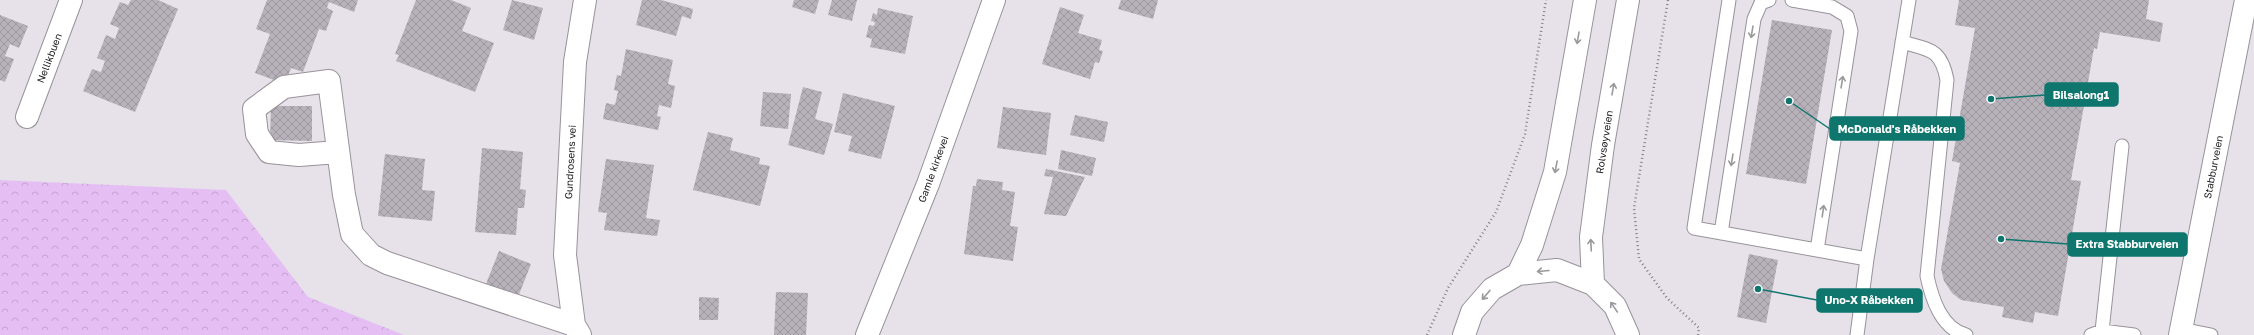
<svg xmlns="http://www.w3.org/2000/svg" width="2254" height="335" viewBox="0 0 2254 335" font-family="'Golos Text',sans-serif">
<defs>
<pattern id="forest-crowns" width="20" height="18" patternUnits="userSpaceOnUse"><rect width="20" height="18" fill="#e5bff4"/><path d="M2 6a3 3 0 1 1 6 0M12 15a3 3 0 1 1 6 0" fill="none" stroke="#c4a4d1"/></pattern>
<pattern id="building-cross-hatch" width="8" height="8" patternUnits="userSpaceOnUse"><rect width="8" height="8" fill="#b7b2ba"/><path d="M0 0l8 8M0 8l8-8" fill="none" stroke="#9d989f"/></pattern>
</defs>
<rect width="100%" height="100%" fill="#e7e1e9"/>
<path fill="url(#forest-crowns)" d="M 0,180 L 226,190 L 308,297 L 404,335 L 0,335 Z"/>
<path fill="url(#building-cross-hatch)" d="M 131,0 L 158,0 L 178,9 L 135,112 L 83,91 L 92,69 L 101,72 L 105,61 L 97,58 L 106,35 L 115,39 L 119,28 L 110,24 L 120,2 L 128,5 Z
M 267,0 L 358,0 L 354,12 L 329,2 L 327,8 L 333,11 L 326,31 L 319,29 L 303,72 L 291,68 L 285,84 L 255,73 L 270,34 L 256,29 Z
M 416,0 L 451,0 L 471,8 L 462,31 L 494,43 L 475,92 L 396,61 L 399,55 L 395,54 Z
M 512,0 L 543,8 L 534,40 L 503,30 Z
M 642,0 L 661,0 L 693,9 L 691,19 L 682,16 L 676,36 L 636,25 Z
M 794,0 L 819,0 L 815,14 L 792,7 Z
M 832,0 L 857,0 L 852,21 L 828,15 Z
M 1121,0 L 1158,0 L 1153,19 L 1118,9 Z
M 1959,0 L 2149,0 L 2146,19 L 2163,23 L 2160,42 L 2100,32 L 2097,49 L 2094,48 L 2071,180 L 2081,181 L 2058,316 L 2035,312 L 2033,323 L 2002,317 L 2004,307 L 1961,300 L 1952,293 L 1944,281 L 1941,269 L 1960,163 L 1952,161 L 1975,28 L 1955,25 Z
M 1060,7 L 1084,15 L 1078,33 L 1102,40 L 1099,50 L 1103,51 L 1099,63 L 1095,62 L 1090,79 L 1042,64 Z
M 878,8 L 913,16 L 905,54 L 870,47 L 872,39 L 866,37 L 869,25 L 874,26 L 875,22 L 871,21 L 873,13 L 877,15 Z
M 0,15 L 28,26 L 19,48 L 10,44 L 5,56 L 14,59 L 5,82 L 0,80 Z
M 1772,20 L 1832,30 L 1806,184 L 1746,174 Z
M 626,49 L 673,60 L 668,84 L 675,86 L 671,108 L 659,105 L 657,116 L 661,117 L 658,130 L 603,119 L 606,103 L 615,105 L 618,91 L 614,90 L 617,75 L 621,76 Z
M 803,87 L 822,92 L 815,119 L 833,124 L 824,155 L 788,145 Z
M 763,92 L 791,94 L 788,129 L 760,126 Z
M 843,93 L 895,106 L 881,159 L 848,151 L 852,136 L 834,132 Z
M 271,106 L 312,106 L 312,141 L 270,140 Z
M 1003,107 L 1051,113 L 1046,155 L 997,148 Z
M 1075,115 L 1108,122 L 1104,142 L 1070,135 Z
M 708,132 L 733,138 L 730,150 L 760,158 L 759,164 L 770,166 L 760,206 L 693,190 Z
M 482,148 L 523,152 L 520,189 L 526,190 L 524,208 L 518,208 L 516,235 L 475,232 Z
M 1061,150 L 1096,158 L 1092,176 L 1058,169 Z
M 385,154 L 425,159 L 422,190 L 435,191 L 432,221 L 378,216 Z
M 606,159 L 654,165 L 646,218 L 660,220 L 657,236 L 604,230 L 607,213 L 598,212 Z
M 1046,169 L 1085,177 L 1066,216 L 1044,214 L 1053,177 L 1044,176 Z
M 977,179 L 1003,182 L 1002,190 L 1015,192 L 1010,226 L 1018,227 L 1013,261 L 964,254 L 973,186 L 976,186 Z
M 499,251 L 531,264 L 518,297 L 486,284 Z
M 1749,254 L 1778,260 L 1766,323 L 1737,317 Z
M 776,292 L 808,293 L 806,335 L 774,335 Z
M 699,297 L 719,298 L 718,320 L 699,320 Z"/>
<g fill="none" stroke-linecap="round" stroke-linejoin="round">
<g stroke="#98929a" stroke-width="15">
<path id="lane" d="M 1729,0 L 1694,228 L 1867,259
M 1792,0 L 1832,7 L 1847,16 L 1851,31 L 1817,250
M 1902,42 C 1929,50 1941,48 1947,80 L 1927,276 C 1932,299 1941,328 1966,335
M 1721,233 L 1754,19 L 1761,3 L 1769,0
M 2181,329 L 2211,335
M 2102,331 L 2122,146
M 1857,335 L 1867,259 L 1909,0
M 2091,335 L 2102,331 L 2134,335"/>
</g>
<g stroke="#98929a" stroke-width="24">
<path id="street" d="M 27,117 L 71,0
M 338,152 L 299,155 L 269,152 L 257,134 L 254,109 L 284,87 L 329,81 L 344,195 L 352,234 L 371,255 L 387,263 L 574,325
M 580,335 L 574,325 L 565,255 L 575,62 L 585,0
M 867,335 L 928,184 L 994,0
M 2180,335 L 2246,0"/>
</g>
<g stroke="#98929a" stroke-width="24">
<path id="primary" d="M 1518,274 L 1532,245 L 1555,172 L 1585,0
M 1593,284 L 1591,237 L 1603,145 L 1628,0
M 1464,335 L 1472,312 L 1492,289 L 1518,274 L 1557,270 L 1593,284 L 1615,306 L 1628,335"/>
</g>
<path stroke="#848085" stroke-width="2.5" stroke-dasharray="1 3" stroke-linecap="butt" d="M 1668,0 L 1634,208 L 1639,259 L 1667,298 L 1699,328 L 1698,335
M 1427,335 L 1448,288 L 1496,212 L 1525,134 L 1546,0"/>
<use href="#lane" stroke="#fff" stroke-width="13"/>
<use href="#street" stroke="#fff" stroke-width="22"/>
<use href="#primary" stroke="#fff" stroke-width="22"/>
</g>
<defs><path id="oneway-shaft" d="M-6 0H5M1.5-3L5.5 0L1.5 3" fill="none" stroke-width="1.6" stroke-linecap="round" stroke-linejoin="round"/></defs>
<g stroke="#99989a">
<use href="#oneway-shaft" transform="translate(1752 32) rotate(99)"/>
<use href="#oneway-shaft" transform="translate(1578 38) rotate(100)"/>
<use href="#oneway-shaft" transform="translate(1842 82) rotate(-81)"/>
<use href="#oneway-shaft" transform="translate(1613 89) rotate(-80)"/>
<use href="#oneway-shaft" transform="translate(1732 160) rotate(99)"/>
<use href="#oneway-shaft" transform="translate(1556 167) rotate(101)"/>
<use href="#oneway-shaft" transform="translate(1823 211) rotate(-82)"/>
<use href="#oneway-shaft" transform="translate(1591 245) rotate(-93)"/>
<use href="#oneway-shaft" transform="translate(1543 271) rotate(175)"/>
<use href="#oneway-shaft" transform="translate(1486 295) rotate(131)"/>
<use href="#oneway-shaft" transform="translate(1614 307) rotate(-124)"/>
</g>
<g text-anchor="middle" stroke-width="3" stroke-linejoin="round" paint-order="stroke">
<g font-size="10" fill="#1d1b1e" stroke="#fff">
<text transform="translate(49 58) rotate(-69)" y="4">Nellikbuen</text>
<text transform="translate(1604 142) rotate(-81)" y="4">Rolvsøyveien</text>
<text transform="translate(570 162) rotate(-87)" y="4">Gundrosens vei</text>
<text transform="translate(2213 167) rotate(-79)" y="4">Stabburveien</text>
<text transform="translate(933 169) rotate(-70)" y="4">Gamle kirkevei</text>
</g>
</g>
<path fill="none" stroke="#0f766e" stroke-width="1.5" d="M1991 99L2045 95M1789 101L1830 129M2001 239L2068 244M1758 289L1817 300"/>
<g fill="#0f766e" stroke="#fff" stroke-width="1.5">
<circle cx="1991" cy="99" r="4"/>
<circle cx="1789" cy="101" r="4"/>
<circle cx="2001" cy="239" r="4"/>
<circle cx="1758" cy="289" r="4"/>
</g>
<g fill="#0f766e" stroke="#0f766e" stroke-width="1.5">
<rect x="2045" y="83" width="73" height="23" rx="4"/>
<rect x="1830" y="117" width="134" height="23" rx="4"/>
<rect x="2068" y="233" width="119" height="23" rx="4"/>
<rect x="1817" y="289" width="105" height="23" rx="4"/>
</g>
<g font-size="11" text-anchor="middle" font-weight="bold" fill="#fff">
<text x="2081" y="99">Bilsalong1</text>
<text x="1897" y="133">McDonald's Råbekken</text>
<text x="2127" y="248">Extra Stabburveien</text>
<text x="1869" y="304">Uno-X Råbekken</text>
</g>
</svg>
